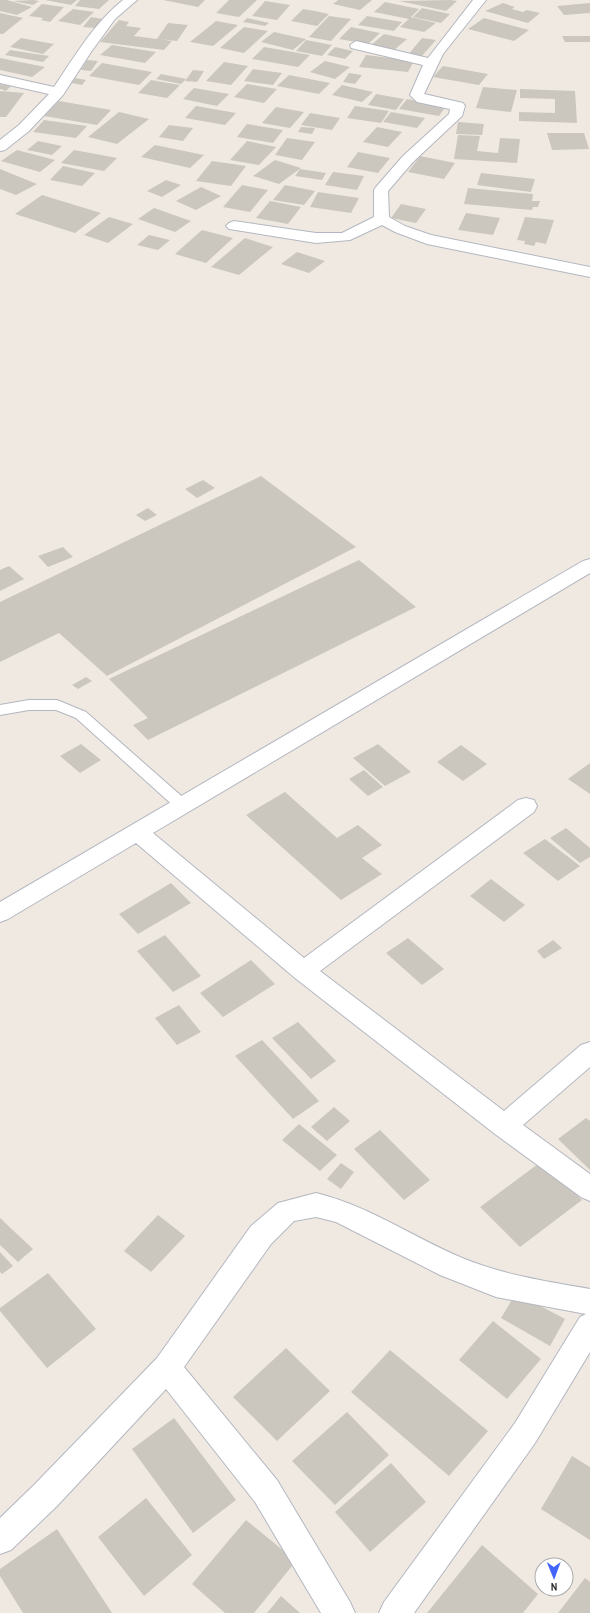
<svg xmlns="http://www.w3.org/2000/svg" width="590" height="1613" viewBox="0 0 590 1613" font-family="'Archivo Narrow',sans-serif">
<rect width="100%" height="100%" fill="#efe9e1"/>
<path fill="#cbc7bf" d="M 0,0 L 7,0 L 32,7 L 17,15 L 0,11 Z
M 33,0 L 39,1 L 33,5 L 13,1 Z
M 45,0 L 77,0 L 71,5 Z
M 80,0 L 109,0 L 99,9 L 75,6 Z
M 163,0 L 205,0 L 198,7 Z
M 229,0 L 257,0 L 239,17 L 216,13 Z
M 338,0 L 372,0 L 360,10 L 333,4 Z
M 451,0 L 457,1 L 446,11 L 399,1 Z
M 265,1 L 290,5 L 277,20 L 252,16 Z
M 385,2 L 419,9 L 409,19 L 374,12 Z
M 503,3 L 515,7 L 512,9 L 523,12 L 527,10 L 540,13 L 528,23 L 485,11 Z
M 590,3 L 590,13 L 564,15 L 557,6 Z
M 42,4 L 64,7 L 50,22 L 41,20 L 43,18 L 29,16 Z
M 422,8 L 450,14 L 441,23 L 413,17 Z
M 73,9 L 94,12 L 80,25 L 58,21 Z
M 303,9 L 315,11 L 329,14 L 317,26 L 291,21 Z
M 0,13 L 23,18 L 3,34 L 0,34 Z
M 329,16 L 351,19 L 331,41 L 309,37 Z
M 367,16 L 402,22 L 394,31 L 358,25 Z
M 91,17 L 103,19 L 95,28 L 83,27 Z
M 411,17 L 436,23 L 424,32 L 400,27 Z
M 247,18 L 269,23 L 265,26 L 243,22 Z
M 484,18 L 529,30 L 514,41 L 468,29 Z
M 119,20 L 129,22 L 126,26 L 141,28 L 134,36 L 157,39 L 168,23 L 188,25 L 177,41 L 160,39 L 172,41 L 164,50 L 100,42 Z
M 216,21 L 238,25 L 213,46 L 190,42 Z
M 244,27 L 268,31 L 244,53 L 220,48 Z
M 351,27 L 380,33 L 368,44 L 339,39 Z
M 274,32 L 306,39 L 293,50 L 261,42 Z
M 384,34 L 407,39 L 393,51 L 370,46 Z
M 562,36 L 590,36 L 590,42 L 565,42 Z
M 21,38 L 54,44 L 43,54 L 10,47 Z
M 422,38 L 436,40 L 421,57 L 408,55 Z
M 306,40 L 332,45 L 322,56 L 296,51 Z
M 112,45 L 156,52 L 145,63 L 100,55 Z
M 264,47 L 310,55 L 298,67 L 252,59 Z
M 335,47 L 353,51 L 345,59 L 327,55 Z
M 10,50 L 49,56 L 43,62 L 5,55 Z
M 366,55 L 414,61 L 408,72 L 359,67 Z
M 0,58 L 45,67 L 32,77 L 0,70 Z
M 87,60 L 98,61 L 91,71 L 81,70 Z
M 325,61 L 350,67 L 335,79 L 310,72 Z
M 224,62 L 248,66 L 231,85 L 206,81 Z
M 102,63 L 152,72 L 139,85 L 89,76 Z
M 443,66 L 488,74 L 479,85 L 433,77 Z
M 253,69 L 282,73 L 273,85 L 244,81 Z
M 193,70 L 204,71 L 197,82 L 185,81 Z
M 349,73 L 362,75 L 355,84 L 343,82 Z
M 161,74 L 186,79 L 181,84 L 156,79 Z
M 289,75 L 330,83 L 319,94 L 277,86 Z
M 75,78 L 86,80 L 82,85 L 71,83 Z
M 151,80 L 180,85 L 167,98 L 138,93 Z
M 0,84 L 3,85 L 11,86 L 6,91 L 0,89 Z
M 247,84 L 277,89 L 264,103 L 234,97 Z
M 342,85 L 373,92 L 362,102 L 332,95 Z
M 483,87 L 517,90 L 511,112 L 476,108 Z
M 194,88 L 229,94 L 217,106 L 183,99 Z
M 520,89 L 575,91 L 577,123 L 519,121 L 519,112 L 555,113 L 555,99 L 520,98 Z
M 0,91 L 24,93 L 6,117 L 0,117 Z
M 376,94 L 404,99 L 396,110 L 368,105 Z
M 407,99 L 446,106 L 439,116 L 399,109 Z
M 59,101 L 111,110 L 97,125 L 44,116 Z
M 196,106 L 236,113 L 225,125 L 185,118 Z
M 355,106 L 389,111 L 381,123 L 347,118 Z
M 276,107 L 304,112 L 290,128 L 262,123 Z
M 119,112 L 149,119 L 117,144 L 88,137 Z
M 391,112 L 425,118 L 417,128 L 383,122 Z
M 310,113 L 340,118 L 332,130 L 301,125 Z
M 44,120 L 87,126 L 76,138 L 33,132 Z
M 458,122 L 484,124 L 482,135 L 456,134 Z
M 247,124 L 283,130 L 273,143 L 237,137 Z
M 169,125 L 193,128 L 183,141 L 159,137 Z
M 301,127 L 315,128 L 312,134 L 298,132 Z
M 377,127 L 402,132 L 388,147 L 363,142 Z
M 547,133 L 584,133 L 589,149 L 552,150 Z
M 458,135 L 480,136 L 477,151 L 498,153 L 500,138 L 520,139 L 517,163 L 454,159 Z
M 287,138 L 315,142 L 302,160 L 275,155 Z
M 38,141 L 62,146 L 52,155 L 27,150 Z
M 247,141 L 276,147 L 259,165 L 230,160 Z
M 155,145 L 204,155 L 190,168 L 141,157 Z
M 17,150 L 55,160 L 40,172 L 1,161 Z
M 74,150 L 117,158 L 104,171 L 61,163 Z
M 358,152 L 390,158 L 378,173 L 347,167 Z
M 420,156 L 455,163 L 444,179 L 408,172 Z
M 275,160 L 301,168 L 279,184 L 253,176 Z
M 212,161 L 246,166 L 231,186 L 196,181 Z
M 63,166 L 95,173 L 82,186 L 50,180 Z
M 0,169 L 37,184 L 16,195 L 0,189 Z
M 300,169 L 326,173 L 322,180 L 295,176 Z
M 333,172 L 364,176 L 357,190 L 325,185 Z
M 481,173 L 535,179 L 531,192 L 477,185 Z
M 166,180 L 181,185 L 162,197 L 147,191 Z
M 242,185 L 268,190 L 250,212 L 223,207 Z
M 285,185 L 315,191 L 304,205 L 273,200 Z
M 201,187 L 221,196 L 196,210 L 176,201 Z
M 468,188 L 533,194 L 532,201 L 540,201 L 538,207 L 533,207 L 532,210 L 464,204 Z
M 318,192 L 359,198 L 351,213 L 310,207 Z
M 42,195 L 101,213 L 75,233 L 15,214 Z
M 270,201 L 301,207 L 288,224 L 256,218 Z
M 401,204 L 426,209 L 416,223 L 391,218 Z
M 154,208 L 191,221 L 175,232 L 138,219 Z
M 466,213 L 500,218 L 493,235 L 458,230 Z
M 109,217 L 133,224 L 108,243 L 84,235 Z
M 525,217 L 554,220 L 546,244 L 536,242 L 534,246 L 524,244 L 525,241 L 517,240 Z
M 202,230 L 233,238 L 206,263 L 175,254 Z
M 149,235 L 170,240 L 158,250 L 137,245 Z
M 245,238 L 273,247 L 239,275 L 211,267 Z
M 297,252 L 325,261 L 309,273 L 281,264 Z
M 261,476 L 356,547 L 107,676 L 59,633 L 0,662 L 0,602 Z
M 203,480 L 215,488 L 197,498 L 185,489 Z
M 148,508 L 157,515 L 145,521 L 136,515 Z
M 63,547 L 73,557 L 48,567 L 38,556 Z
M 359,560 L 416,607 L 148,740 L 133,725 L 148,718 L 109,679 Z
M 9,566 L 24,579 L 0,591 L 0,570 Z
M 86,677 L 92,681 L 78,689 L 72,685 Z
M 81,744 L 101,760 L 80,773 L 60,756 Z
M 378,744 L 411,772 L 385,786 L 353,758 Z
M 461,745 L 487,764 L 463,781 L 437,762 Z
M 590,763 L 590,794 L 568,779 Z
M 364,770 L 383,787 L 368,796 L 349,779 Z
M 285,792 L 337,838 L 358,825 L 382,845 L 362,858 L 382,874 L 341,900 L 246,815 Z
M 566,828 L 590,848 L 590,857 L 580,863 L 550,838 Z
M 545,839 L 580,866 L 558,881 L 523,853 Z
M 491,879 L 525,905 L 504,922 L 470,896 Z
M 171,883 L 191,903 L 138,934 L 119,914 Z
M 165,935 L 201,976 L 173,992 L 137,951 Z
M 408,938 L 444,969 L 422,985 L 386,953 Z
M 553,940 L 562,948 L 544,959 L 537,951 Z
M 251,960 L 275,984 L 223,1017 L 200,993 Z
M 179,1005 L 201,1032 L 177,1045 L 155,1018 Z
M 298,1022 L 336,1061 L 311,1079 L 272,1038 Z
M 262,1040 L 319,1101 L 293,1119 L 235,1056 Z
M 334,1107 L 350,1121 L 327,1141 L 311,1127 Z
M 586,1118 L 590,1121 L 590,1170 L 558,1139 Z
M 299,1124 L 337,1155 L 320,1171 L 282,1140 Z
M 380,1130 L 430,1180 L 404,1200 L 354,1149 Z
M 542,1161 L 582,1200 L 520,1247 L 480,1207 Z
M 341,1163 L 354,1172 L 341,1189 L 327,1179 Z
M 158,1215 L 185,1236 L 151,1272 L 124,1251 Z
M 0,1218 L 33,1249 L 18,1262 L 0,1245 Z
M 0,1252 L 13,1266 L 2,1274 L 0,1272 Z
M 48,1273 L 96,1329 L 47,1368 L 0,1311 L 0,1308 Z
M 516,1293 L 565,1319 L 550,1346 L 501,1318 Z
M 493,1321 L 541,1359 L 507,1399 L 459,1360 Z
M 286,1348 L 330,1391 L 277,1441 L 233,1397 Z
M 390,1350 L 488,1431 L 449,1476 L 351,1392 Z
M 347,1412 L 389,1455 L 335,1505 L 292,1461 Z
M 174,1418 L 236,1500 L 193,1533 L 132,1449 Z
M 572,1456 L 590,1467 L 590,1540 L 541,1509 Z
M 391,1463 L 426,1502 L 370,1552 L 335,1512 Z
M 146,1498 L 192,1555 L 144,1596 L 98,1537 Z
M 246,1520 L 296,1561 L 254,1613 L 225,1613 L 192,1584 Z
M 57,1529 L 112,1613 L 23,1613 L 0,1576 L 0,1569 Z
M 482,1545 L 538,1594 L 523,1613 L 427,1613 Z
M 585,1578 L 590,1582 L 590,1613 L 558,1613 Z
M 281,1596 L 300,1613 L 267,1613 Z"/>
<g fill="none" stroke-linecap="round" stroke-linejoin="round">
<g stroke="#b4b7c1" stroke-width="2">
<path id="service" d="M 29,700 L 57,700 L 86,712 L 187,801 L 189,805 L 187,809 L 182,810 L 177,809 L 76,718 L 56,710 L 29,710 L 0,715 L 0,705 Z"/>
</g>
<g stroke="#b4b7c1" stroke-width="2">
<path id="minor" d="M 123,0 L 137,0 L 115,19 L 91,52 L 63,95 L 29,131 L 5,150 L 0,151 L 0,140 L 19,125 L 49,94 L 0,83 L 0,75 L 54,87 C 75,56 94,23 123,0 Z
M 473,0 L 486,0 L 443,54 L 424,94 L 463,103 L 465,106 L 462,116 L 413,162 L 388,191 L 389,217 L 405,226 L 431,235 L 590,267 L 590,277 L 427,244 L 395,232 L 382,225 L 350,240 L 316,243 L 229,229 L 226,226 L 229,223 L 234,221 L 316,233 L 342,233 L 374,217 L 374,190 L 376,187 L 403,156 L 449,114 L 450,109 L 417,102 L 410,95 L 423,65 L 351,48 L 350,45 L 356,41 L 428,58 Z
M 590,559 L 590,573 L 153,833 L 304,958 L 518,800 L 526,798 L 534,800 L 537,806 L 534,812 L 320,971 L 504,1111 L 581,1045 L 590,1042 L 590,1067 L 523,1125 L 590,1174 L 590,1201 L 581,1197 L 495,1134 L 295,978 L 136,843 L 8,919 L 0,922 L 0,902 L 583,561 Z
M 316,1193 C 369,1206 411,1236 460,1257 C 502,1275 546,1281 590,1289 L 590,1352 L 535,1443 L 414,1613 L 379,1613 L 384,1602 L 515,1423 L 580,1317 L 586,1314 L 496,1297 L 440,1275 L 336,1222 L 316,1217 L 294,1221 L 271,1244 L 184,1367 L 277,1480 L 350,1602 L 355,1613 L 321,1613 L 255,1502 L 166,1389 L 57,1506 L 11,1550 L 0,1554 L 0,1518 L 35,1484 L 157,1358 L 251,1226 L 278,1203 Z"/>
</g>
<use href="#service" fill="#fff" fill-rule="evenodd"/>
<use href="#minor" fill="#fff" fill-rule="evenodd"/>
</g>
<g transform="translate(554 1577) rotate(179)"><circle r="19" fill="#ffffff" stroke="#ababab"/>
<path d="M0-3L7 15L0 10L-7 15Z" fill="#4264fb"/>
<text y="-6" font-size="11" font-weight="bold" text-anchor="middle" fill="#2e2e2e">N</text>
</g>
</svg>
